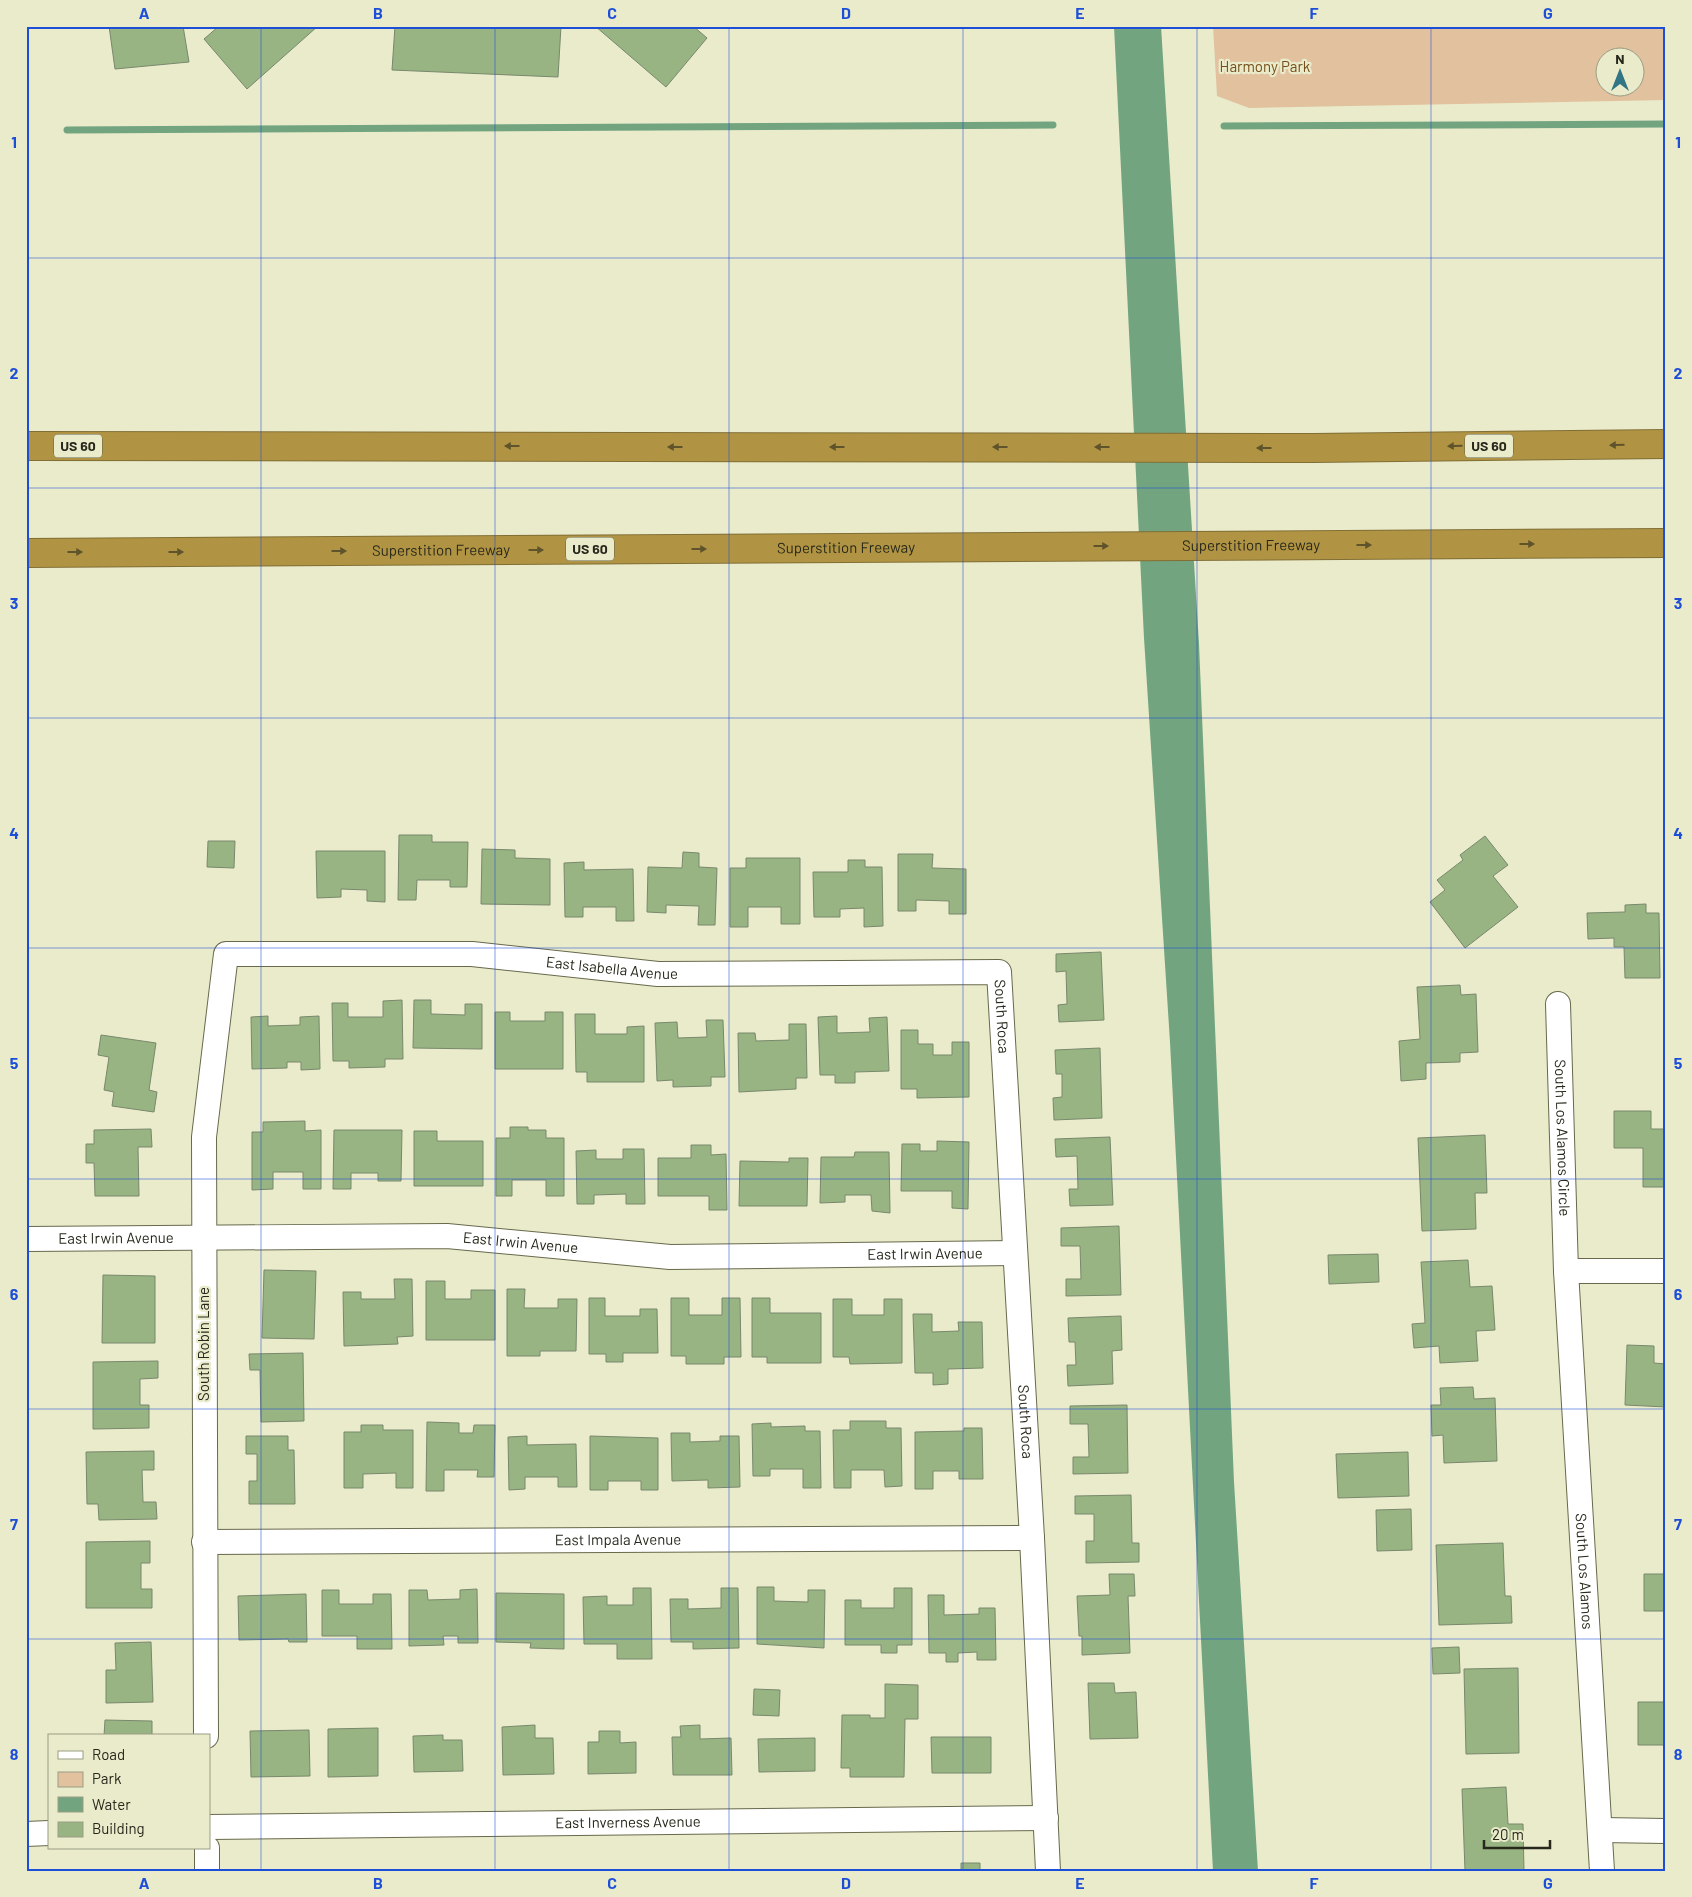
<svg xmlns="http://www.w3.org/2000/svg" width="1692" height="1897" viewBox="0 0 1692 1897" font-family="Barlow,sans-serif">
<rect width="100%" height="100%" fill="#e9ebcb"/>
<path fill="#e2c19e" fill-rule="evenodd" d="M 1213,26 L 1666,26 L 1666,100 L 1249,108 L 1217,96 ZM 1604,58 L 1634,58 L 1634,88 L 1604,88 Z"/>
<path fill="#72a47f" d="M 1114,26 L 1161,26 L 1199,644 L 1234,1482 L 1258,1871 L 1213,1871 L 1170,1042 L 1144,638 Z"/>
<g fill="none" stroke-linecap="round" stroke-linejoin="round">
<path stroke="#72a47f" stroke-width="7" d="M 1224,126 L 1666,124
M 67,130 L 1053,125"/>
</g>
<path fill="#98b482" stroke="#79886d" d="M 109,26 L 183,26 L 189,62 L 115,69 Z
M 219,26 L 318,26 L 247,89 L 204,39 Z
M 395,26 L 561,26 L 558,77 L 392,70 Z
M 595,26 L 693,26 L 707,38 L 666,87 Z
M 399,835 L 432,835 L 432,842 L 468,842 L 467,887 L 450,887 L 450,880 L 417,880 L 416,900 L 398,900 Z
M 1485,836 L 1508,865 L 1493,876 L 1518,907 L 1465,948 L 1430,902 L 1445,890 L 1437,880 L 1463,860 L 1460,855 Z
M 208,841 L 235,841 L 234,868 L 207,867 Z
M 482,849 L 515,850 L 515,858 L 550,859 L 550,905 L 481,904 Z
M 316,851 L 385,851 L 385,902 L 367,901 L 367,890 L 341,889 L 341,897 L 317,898 Z
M 683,852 L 699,853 L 699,867 L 717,868 L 715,925 L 698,925 L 699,906 L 666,905 L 666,913 L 647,912 L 648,867 L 682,868 Z
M 898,854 L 933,854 L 932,868 L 966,869 L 966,914 L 949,914 L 949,901 L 916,900 L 916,911 L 898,911 Z
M 746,858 L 800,858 L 800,924 L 781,924 L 781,907 L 748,907 L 748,927 L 730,927 L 730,868 L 746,868 Z
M 848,860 L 865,860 L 865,867 L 882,867 L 883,926 L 864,927 L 864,908 L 840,909 L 840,917 L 814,917 L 813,872 L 848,872 Z
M 584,862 L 584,870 L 633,869 L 634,921 L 616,921 L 616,907 L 583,907 L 583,917 L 565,917 L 564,863 Z
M 1646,904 L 1646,913 L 1659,913 L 1660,978 L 1625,978 L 1624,947 L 1614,947 L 1614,938 L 1588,939 L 1587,913 L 1625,912 L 1625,905 Z
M 1101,952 L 1104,1020 L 1059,1022 L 1058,1005 L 1067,1004 L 1066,971 L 1056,972 L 1056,954 Z
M 1460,985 L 1461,995 L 1476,994 L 1478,1052 L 1460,1053 L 1460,1062 L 1426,1063 L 1426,1079 L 1401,1081 L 1399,1041 L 1420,1039 L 1417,987 Z
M 402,1000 L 403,1059 L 385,1059 L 385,1067 L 349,1068 L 349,1061 L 333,1061 L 332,1003 L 348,1003 L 348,1017 L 383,1017 L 383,1001 Z
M 414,1000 L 431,1000 L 431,1014 L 465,1015 L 465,1004 L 482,1004 L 482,1049 L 413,1048 Z
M 495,1012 L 510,1012 L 510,1021 L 545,1021 L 545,1012 L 563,1012 L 563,1069 L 495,1069 Z
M 575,1014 L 595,1014 L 595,1034 L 627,1034 L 627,1027 L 644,1026 L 644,1082 L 587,1082 L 587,1072 L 576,1072 Z
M 268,1016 L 268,1026 L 300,1025 L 300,1017 L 319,1016 L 320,1069 L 301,1070 L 301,1062 L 287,1062 L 287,1068 L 252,1069 L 251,1017 Z
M 837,1016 L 837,1033 L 870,1032 L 869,1018 L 887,1017 L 889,1071 L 855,1072 L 855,1083 L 835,1083 L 835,1075 L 820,1075 L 818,1017 Z
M 706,1020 L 723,1020 L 725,1077 L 711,1077 L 711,1086 L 673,1087 L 673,1080 L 657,1081 L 655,1023 L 677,1022 L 678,1038 L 707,1037 Z
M 789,1024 L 806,1024 L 807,1078 L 796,1078 L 796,1089 L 739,1092 L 738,1033 L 755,1033 L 756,1041 L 789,1040 Z
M 901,1030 L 918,1030 L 918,1044 L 933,1044 L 933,1055 L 952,1055 L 952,1042 L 969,1042 L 969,1097 L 917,1098 L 917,1089 L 901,1089 Z
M 101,1035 L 156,1043 L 149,1090 L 157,1092 L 154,1112 L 112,1106 L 114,1092 L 104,1090 L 109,1057 L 98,1055 Z
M 1100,1048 L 1102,1118 L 1054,1120 L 1053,1098 L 1062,1097 L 1062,1074 L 1056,1074 L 1055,1050 Z
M 1614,1111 L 1651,1111 L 1651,1129 L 1666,1129 L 1666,1187 L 1643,1187 L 1643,1148 L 1614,1148 Z
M 305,1121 L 305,1131 L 321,1130 L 321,1189 L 303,1189 L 303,1172 L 273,1172 L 273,1189 L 252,1190 L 252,1132 L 263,1132 L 263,1122 Z
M 510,1127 L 528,1127 L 528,1130 L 546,1130 L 546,1138 L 564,1138 L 564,1196 L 546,1196 L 546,1180 L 512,1180 L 512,1196 L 496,1196 L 496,1138 L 510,1138 Z
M 151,1129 L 152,1147 L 138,1147 L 139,1196 L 95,1196 L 94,1163 L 86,1163 L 86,1144 L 94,1144 L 94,1130 Z
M 334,1130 L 402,1130 L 401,1181 L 378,1181 L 378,1173 L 351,1173 L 351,1189 L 333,1189 Z
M 414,1131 L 437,1131 L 437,1141 L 483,1141 L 483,1186 L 414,1186 Z
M 1485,1135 L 1487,1193 L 1475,1193 L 1476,1229 L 1422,1231 L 1418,1138 Z
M 1110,1137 L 1113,1205 L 1070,1206 L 1069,1189 L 1078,1189 L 1077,1156 L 1056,1157 L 1055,1139 Z
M 937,1141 L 969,1142 L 968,1209 L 952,1208 L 952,1191 L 901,1191 L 902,1144 L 920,1144 L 920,1151 L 937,1151 Z
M 691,1145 L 711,1145 L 711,1155 L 726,1154 L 727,1210 L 709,1210 L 709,1196 L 658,1196 L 658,1158 L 691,1158 Z
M 623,1149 L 644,1149 L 645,1204 L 626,1204 L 626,1194 L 594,1195 L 594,1204 L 577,1204 L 576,1151 L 596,1150 L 596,1159 L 623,1159 Z
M 855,1152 L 889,1152 L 890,1213 L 872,1211 L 871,1195 L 845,1195 L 845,1202 L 820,1203 L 821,1157 L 854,1157 Z
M 789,1158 L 808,1158 L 807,1206 L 739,1206 L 740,1161 L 789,1162 Z
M 1119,1226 L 1121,1295 L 1066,1296 L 1066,1279 L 1081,1279 L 1080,1246 L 1061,1246 L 1061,1228 Z
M 1378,1254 L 1379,1282 L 1329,1284 L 1328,1255 Z
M 1468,1260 L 1470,1287 L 1492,1286 L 1495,1330 L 1476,1331 L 1478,1361 L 1440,1363 L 1439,1346 L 1414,1348 L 1412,1324 L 1425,1323 L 1421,1262 Z
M 264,1270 L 316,1271 L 314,1339 L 262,1338 Z
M 103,1275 L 155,1276 L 155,1343 L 102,1343 Z
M 394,1279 L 412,1279 L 413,1336 L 397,1337 L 398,1344 L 344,1346 L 343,1292 L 361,1292 L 361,1299 L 395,1299 Z
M 426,1281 L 445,1281 L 445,1299 L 471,1299 L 471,1290 L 495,1290 L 495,1340 L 426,1340 Z
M 507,1289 L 525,1289 L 524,1308 L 558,1308 L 558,1299 L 577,1299 L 576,1351 L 540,1351 L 540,1356 L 507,1356 Z
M 589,1298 L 605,1298 L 605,1316 L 640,1316 L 640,1309 L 657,1309 L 658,1353 L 623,1353 L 623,1362 L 606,1362 L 606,1354 L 589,1354 Z
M 671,1298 L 689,1298 L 689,1315 L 722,1315 L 722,1298 L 740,1298 L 741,1357 L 724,1357 L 724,1364 L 686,1364 L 686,1356 L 671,1356 Z
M 752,1298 L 770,1298 L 770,1313 L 821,1313 L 821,1363 L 767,1363 L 767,1357 L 752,1357 Z
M 833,1299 L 852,1299 L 852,1315 L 884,1315 L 884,1299 L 902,1299 L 902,1363 L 850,1364 L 849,1357 L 833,1357 Z
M 913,1314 L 932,1314 L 932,1332 L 959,1331 L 958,1322 L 982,1322 L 983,1368 L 948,1369 L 948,1384 L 933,1385 L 933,1373 L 915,1373 Z
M 1121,1316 L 1122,1350 L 1112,1351 L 1113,1384 L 1068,1386 L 1067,1365 L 1076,1365 L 1075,1342 L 1069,1342 L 1068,1318 Z
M 1627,1345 L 1654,1346 L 1654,1363 L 1666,1364 L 1666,1407 L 1625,1405 Z
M 303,1353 L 304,1421 L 261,1422 L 260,1370 L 250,1370 L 249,1354 Z
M 158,1361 L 158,1378 L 140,1379 L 140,1405 L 149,1405 L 149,1428 L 93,1429 L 93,1362 Z
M 1473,1387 L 1474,1399 L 1495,1398 L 1497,1461 L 1444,1463 L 1443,1435 L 1432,1436 L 1431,1405 L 1441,1405 L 1440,1388 Z
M 1127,1405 L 1128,1473 L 1073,1474 L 1073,1457 L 1089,1457 L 1088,1424 L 1070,1424 L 1070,1406 Z
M 850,1421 L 886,1421 L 886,1428 L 901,1428 L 902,1486 L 885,1487 L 884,1470 L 851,1470 L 851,1488 L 834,1488 L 833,1430 L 850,1430 Z
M 427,1422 L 459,1423 L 459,1433 L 473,1433 L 474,1425 L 495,1425 L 494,1477 L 477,1477 L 478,1470 L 444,1470 L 444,1491 L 426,1491 Z
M 771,1423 L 771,1427 L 805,1426 L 805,1431 L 820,1431 L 821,1488 L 803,1488 L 803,1469 L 770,1469 L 770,1476 L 753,1476 L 752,1424 Z
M 361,1425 L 383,1425 L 383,1430 L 413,1430 L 413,1488 L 396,1488 L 396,1473 L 363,1474 L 363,1488 L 344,1488 L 344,1432 L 361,1432 Z
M 964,1428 L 982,1428 L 983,1479 L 959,1479 L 959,1471 L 933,1471 L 933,1489 L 915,1489 L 915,1432 L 964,1431 Z
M 671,1433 L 690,1433 L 690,1442 L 720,1441 L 720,1436 L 739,1436 L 740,1487 L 708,1488 L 708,1480 L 672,1481 Z
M 246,1436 L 288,1436 L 288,1450 L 294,1450 L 295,1504 L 249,1504 L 249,1481 L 257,1481 L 257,1454 L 246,1454 Z
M 527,1436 L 527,1445 L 576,1444 L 577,1487 L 558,1487 L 558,1477 L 525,1477 L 525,1489 L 509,1490 L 508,1437 Z
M 590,1436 L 658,1438 L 658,1490 L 641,1490 L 641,1481 L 608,1481 L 608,1490 L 590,1490 Z
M 154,1451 L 154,1470 L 142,1470 L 143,1502 L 156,1502 L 157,1519 L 99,1520 L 98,1504 L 87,1504 L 86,1452 Z
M 1408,1452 L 1409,1496 L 1338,1498 L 1336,1454 Z
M 1131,1495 L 1132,1543 L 1139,1543 L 1139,1562 L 1086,1563 L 1086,1541 L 1094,1541 L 1094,1514 L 1075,1514 L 1075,1496 Z
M 1411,1509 L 1412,1550 L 1377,1551 L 1376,1510 Z
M 150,1541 L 150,1563 L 141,1563 L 141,1589 L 152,1589 L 152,1608 L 86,1608 L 86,1542 Z
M 1503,1543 L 1505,1596 L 1511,1596 L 1512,1623 L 1439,1625 L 1436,1545 Z
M 1109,1574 L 1134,1574 L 1135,1596 L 1128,1596 L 1130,1653 L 1082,1655 L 1082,1636 L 1079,1636 L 1077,1596 L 1110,1595 Z
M 1644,1574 L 1666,1574 L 1666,1611 L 1644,1611 Z
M 757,1587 L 774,1587 L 774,1601 L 808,1602 L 808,1590 L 825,1590 L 824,1648 L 757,1644 Z
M 633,1588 L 651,1588 L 652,1659 L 617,1659 L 617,1644 L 584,1644 L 583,1597 L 607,1596 L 607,1605 L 633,1605 Z
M 721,1588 L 738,1588 L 739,1648 L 693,1649 L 693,1642 L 671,1642 L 670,1599 L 688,1599 L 688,1609 L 721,1608 Z
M 894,1588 L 912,1588 L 912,1645 L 897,1645 L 897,1653 L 881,1653 L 881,1645 L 845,1645 L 845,1600 L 861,1600 L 861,1608 L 894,1608 Z
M 477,1589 L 478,1643 L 458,1643 L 458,1636 L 443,1636 L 444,1645 L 409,1646 L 409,1590 L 427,1590 L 428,1600 L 460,1599 L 460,1590 Z
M 322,1590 L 339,1590 L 339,1604 L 373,1604 L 373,1594 L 391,1594 L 392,1649 L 357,1649 L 357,1636 L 322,1636 Z
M 496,1593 L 564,1594 L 564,1649 L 530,1648 L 531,1643 L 496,1642 Z
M 306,1594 L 307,1642 L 289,1642 L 288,1639 L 239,1640 L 238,1596 Z
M 928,1595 L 944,1595 L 944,1615 L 979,1614 L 979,1608 L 995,1608 L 996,1660 L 977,1660 L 977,1652 L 958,1653 L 958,1662 L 946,1662 L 946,1653 L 929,1653 Z
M 151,1642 L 153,1702 L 106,1703 L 106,1670 L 116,1670 L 115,1643 Z
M 1459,1647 L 1460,1673 L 1433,1674 L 1432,1648 Z
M 1518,1668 L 1519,1753 L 1466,1754 L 1464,1669 Z
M 1088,1683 L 1114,1683 L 1115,1693 L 1136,1692 L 1138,1738 L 1090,1739 Z
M 885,1684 L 918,1685 L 918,1719 L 905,1719 L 904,1777 L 850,1777 L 850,1768 L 841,1768 L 842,1715 L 870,1715 L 870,1718 L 885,1718 Z
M 754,1689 L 780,1690 L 779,1716 L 753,1715 Z
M 1638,1702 L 1666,1702 L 1666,1745 L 1638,1745 Z
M 105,1720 L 152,1721 L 152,1736 L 104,1736 Z
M 535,1725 L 535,1738 L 553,1738 L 554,1774 L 503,1775 L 502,1727 Z
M 700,1725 L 700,1739 L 731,1738 L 732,1775 L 673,1775 L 672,1737 L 681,1737 L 680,1726 Z
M 378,1728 L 378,1776 L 328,1777 L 328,1729 Z
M 309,1730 L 310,1776 L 251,1777 L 250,1731 Z
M 599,1731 L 620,1731 L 620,1743 L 636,1742 L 636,1773 L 588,1774 L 588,1742 L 599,1742 Z
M 443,1735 L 443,1740 L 462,1740 L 463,1771 L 414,1772 L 413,1736 Z
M 931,1737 L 991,1737 L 991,1773 L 932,1773 Z
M 815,1738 L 815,1771 L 759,1772 L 758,1739 Z
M 1506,1787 L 1508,1824 L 1523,1824 L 1524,1871 L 1465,1871 L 1462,1789 Z
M 961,1863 L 980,1863 L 980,1871 L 1003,1871 L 952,1871 L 961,1871 Z"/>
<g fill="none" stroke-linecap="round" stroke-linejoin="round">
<g stroke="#68694c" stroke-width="26">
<g id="minor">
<path id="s1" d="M 1558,1004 L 1566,1271 L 1602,1871"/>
<path id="s2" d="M 26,1239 L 447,1236 L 670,1257 L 1015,1253"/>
<path d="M 1566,1271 L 1666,1271"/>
<path id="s3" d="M 204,1542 L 1032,1538"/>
<path id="s4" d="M 206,1736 L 204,1137 L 226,954 L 472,954 L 658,974 L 999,972 L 1032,1538 L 1048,1871"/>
<path id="s5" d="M 209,1827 L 1046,1818"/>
<path d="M 1601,1830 L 1666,1831"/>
<path d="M 26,1834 L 49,1833"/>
<path d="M 207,1848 L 207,1871"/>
</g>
</g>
<g stroke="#816e35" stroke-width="30">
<g id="motorway">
<path d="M 26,446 L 1313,448 L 1666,444"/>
<path id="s6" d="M 26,553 L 1666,543"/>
</g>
</g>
<use href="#minor" stroke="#fff" stroke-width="24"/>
<use href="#motorway" stroke="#b19443" stroke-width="28"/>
</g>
<defs><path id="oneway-solid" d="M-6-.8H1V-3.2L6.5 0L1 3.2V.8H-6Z" transform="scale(1.25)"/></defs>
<g fill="#5e532b">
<use href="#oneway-solid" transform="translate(1617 445) rotate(179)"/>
<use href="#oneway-solid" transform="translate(512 446) rotate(-180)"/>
<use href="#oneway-solid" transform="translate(1455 446) rotate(179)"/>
<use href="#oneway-solid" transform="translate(675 447) rotate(-180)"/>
<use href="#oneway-solid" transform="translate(837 447) rotate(-180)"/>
<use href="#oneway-solid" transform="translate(1000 447) rotate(-180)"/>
<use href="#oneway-solid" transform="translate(1102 447) rotate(-180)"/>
<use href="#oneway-solid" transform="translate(1264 448) rotate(-180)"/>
<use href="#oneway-solid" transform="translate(1527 544)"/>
<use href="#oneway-solid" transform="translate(1364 545)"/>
<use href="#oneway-solid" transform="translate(1101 546)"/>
<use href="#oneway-solid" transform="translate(699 549)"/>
<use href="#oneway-solid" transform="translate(536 550)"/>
<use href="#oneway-solid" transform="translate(339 551)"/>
<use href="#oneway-solid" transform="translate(75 552)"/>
<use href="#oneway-solid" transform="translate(176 552)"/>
</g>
<path fill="none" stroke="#1d4ed8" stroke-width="1" stroke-opacity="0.55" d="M 261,26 L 261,1871M 495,26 L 495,1871M 729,26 L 729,1871M 963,26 L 963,1871M 1197,26 L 1197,1871M 1431,26 L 1431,1871M 26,258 L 1666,258M 26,488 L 1666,488M 26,718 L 1666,718M 26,948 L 1666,948M 26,1179 L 1666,1179M 26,1409 L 1666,1409M 26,1639 L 1666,1639"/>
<g text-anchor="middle" stroke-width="4.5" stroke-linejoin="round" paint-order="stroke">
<g fill="#e9ebcb" stroke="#616250" stroke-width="1">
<rect x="54" y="434.5" width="48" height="23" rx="4"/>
<rect x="1465" y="434.5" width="48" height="23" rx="4"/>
<rect x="566" y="537.5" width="48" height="23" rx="4"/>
</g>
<g font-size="14" font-weight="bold" fill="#27281b">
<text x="78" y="451">US 60</text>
<text x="1489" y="451">US 60</text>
<text x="590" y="554">US 60</text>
</g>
<g font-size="15" fill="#764e1b" stroke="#e9ebcb">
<text x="1265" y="72">Harmony Park</text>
</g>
<g font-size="15" fill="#27281b" stroke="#e9ebcb">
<text dy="5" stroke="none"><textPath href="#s6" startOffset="1225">Superstition Freeway</textPath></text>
<text dy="5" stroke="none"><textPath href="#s6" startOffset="820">Superstition Freeway</textPath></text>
<text dy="5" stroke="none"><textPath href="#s6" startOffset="415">Superstition Freeway</textPath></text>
<text dy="5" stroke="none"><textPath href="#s4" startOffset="1170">East Isabella Avenue</textPath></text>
<text dy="5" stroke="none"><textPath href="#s4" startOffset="1602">South Roca</textPath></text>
<text dy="5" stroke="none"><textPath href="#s1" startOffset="134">South Los Alamos Circle</textPath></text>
<text dy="5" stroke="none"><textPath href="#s2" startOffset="90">East Irwin Avenue</textPath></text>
<text dy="5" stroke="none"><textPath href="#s2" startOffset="495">East Irwin Avenue</textPath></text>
<text dy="5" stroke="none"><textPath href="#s2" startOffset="900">East Irwin Avenue</textPath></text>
<text transform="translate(204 1344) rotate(-90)" y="5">South Robin Lane</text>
<text dy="5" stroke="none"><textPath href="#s4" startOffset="2008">South Roca</textPath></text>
<text dy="5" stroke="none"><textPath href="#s3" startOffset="414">East Impala Avenue</textPath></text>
<text dy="5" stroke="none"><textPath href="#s1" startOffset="568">South Los Alamos</textPath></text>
<text dy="5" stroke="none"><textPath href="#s5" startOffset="419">East Inverness Avenue</textPath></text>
</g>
</g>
<rect width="1692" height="1897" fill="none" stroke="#e9ebcb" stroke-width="55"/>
<rect x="48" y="1734" width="162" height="115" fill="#e9ebcb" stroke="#9b9d85"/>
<rect x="58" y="1751" width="25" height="8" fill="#ffffff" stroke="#9b9d85"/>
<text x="92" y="1760" font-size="15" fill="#27281b">Road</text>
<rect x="58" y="1772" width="25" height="15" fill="#e2c19e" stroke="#9b9d85"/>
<text x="92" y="1784" font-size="15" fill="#27281b">Park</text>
<rect x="58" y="1797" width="25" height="15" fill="#72a47f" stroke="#9b9d85"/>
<text x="92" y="1810" font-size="15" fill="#27281b">Water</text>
<rect x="58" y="1822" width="25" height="15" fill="#98b482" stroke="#9b9d85"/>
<text x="92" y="1834" font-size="15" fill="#27281b">Building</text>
<g transform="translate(1620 72)"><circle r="24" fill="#e9ebcb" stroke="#9b9d85"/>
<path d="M0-4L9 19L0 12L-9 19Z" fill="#327685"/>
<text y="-8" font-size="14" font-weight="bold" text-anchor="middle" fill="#27281b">N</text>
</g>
<path d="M1484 1840v8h66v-8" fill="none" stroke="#27281b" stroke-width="2.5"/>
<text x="1492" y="1840" font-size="15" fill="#27281b" stroke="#e9ebcb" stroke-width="4" paint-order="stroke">20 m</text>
<rect x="28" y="28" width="1636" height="1842" fill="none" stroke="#1d4ed8" stroke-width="2"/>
<g font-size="16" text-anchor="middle" font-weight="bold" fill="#1d4ed8">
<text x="144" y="19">A</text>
<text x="378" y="19">B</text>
<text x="612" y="19">C</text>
<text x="846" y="19">D</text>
<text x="1080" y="19">E</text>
<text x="1314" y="19">F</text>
<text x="1548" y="19">G</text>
<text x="14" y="148">1</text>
<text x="1678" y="148">1</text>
<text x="14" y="379">2</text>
<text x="1678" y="379">2</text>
<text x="14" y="609">3</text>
<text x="1678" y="609">3</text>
<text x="14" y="839">4</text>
<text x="1678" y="839">4</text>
<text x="14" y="1069">5</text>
<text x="1678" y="1069">5</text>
<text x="14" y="1300">6</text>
<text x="1678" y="1300">6</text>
<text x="14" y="1530">7</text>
<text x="1678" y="1530">7</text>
<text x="14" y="1760">8</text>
<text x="1678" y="1760">8</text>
<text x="144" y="1889">A</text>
<text x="378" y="1889">B</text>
<text x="612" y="1889">C</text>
<text x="846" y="1889">D</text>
<text x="1080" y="1889">E</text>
<text x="1314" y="1889">F</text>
<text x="1548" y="1889">G</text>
</g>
</svg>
